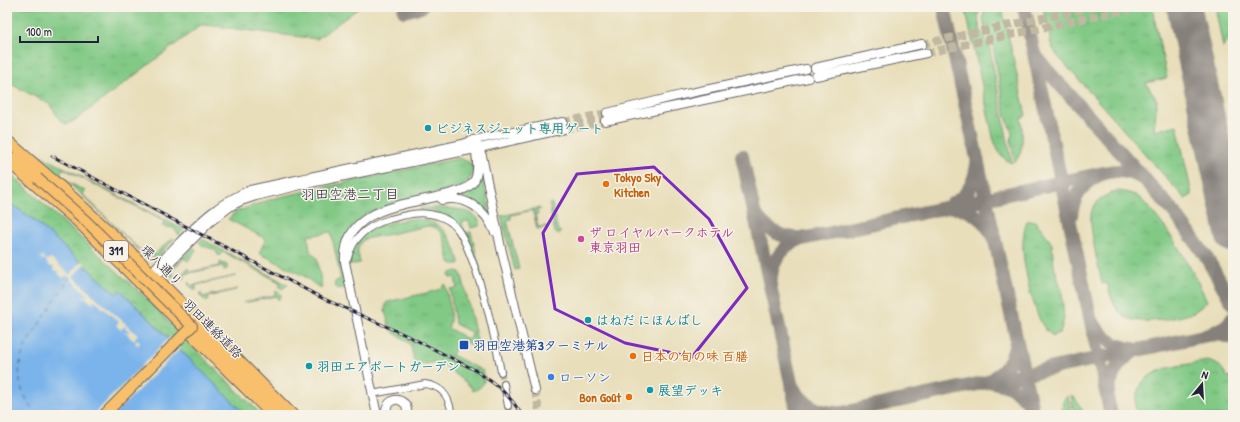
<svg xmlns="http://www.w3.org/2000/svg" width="1240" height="422" viewBox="0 0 1240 422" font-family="'Patrick Hand','Klee One',sans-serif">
<defs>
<pattern id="grass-tufts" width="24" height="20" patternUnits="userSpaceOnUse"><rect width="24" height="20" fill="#81c985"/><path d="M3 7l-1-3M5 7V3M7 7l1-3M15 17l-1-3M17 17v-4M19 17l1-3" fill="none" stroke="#6fac74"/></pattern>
<pattern id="park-crowns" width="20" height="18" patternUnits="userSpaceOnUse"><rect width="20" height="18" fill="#81c985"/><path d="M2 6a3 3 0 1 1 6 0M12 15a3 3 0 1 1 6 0" fill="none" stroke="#6fac74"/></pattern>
</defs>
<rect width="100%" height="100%" fill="#f7f3e8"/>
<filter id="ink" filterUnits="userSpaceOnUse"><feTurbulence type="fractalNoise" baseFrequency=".025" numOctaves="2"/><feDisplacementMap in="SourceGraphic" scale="8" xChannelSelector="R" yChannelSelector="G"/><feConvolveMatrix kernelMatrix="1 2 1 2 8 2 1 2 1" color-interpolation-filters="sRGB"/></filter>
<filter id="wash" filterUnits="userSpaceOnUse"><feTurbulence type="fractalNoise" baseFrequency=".012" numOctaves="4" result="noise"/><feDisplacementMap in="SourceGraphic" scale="16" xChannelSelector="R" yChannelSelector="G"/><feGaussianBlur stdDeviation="0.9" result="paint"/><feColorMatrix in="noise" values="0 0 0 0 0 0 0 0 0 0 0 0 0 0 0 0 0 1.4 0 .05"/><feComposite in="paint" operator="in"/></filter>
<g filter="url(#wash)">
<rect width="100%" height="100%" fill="#e8deba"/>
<path fill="url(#grass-tufts)" stroke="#527660" d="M 7,7 L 280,7 L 291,10 L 312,7 L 360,7 L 317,39 L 205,25 L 201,25 L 77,119 L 67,124 L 61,121 L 49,104 L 7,82 Z
M 965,7 L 980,7 C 976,24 980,31 989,45 L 1012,163 C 1001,160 996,147 993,137 Z
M 985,7 L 1002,7 L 1026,116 L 1021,118 C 1022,132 1025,151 1015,162 L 1011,143 L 1012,133 L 1005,114 L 992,41 L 985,29 L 983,17 Z
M 1043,7 L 1152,7 L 1167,78 L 1146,83 L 1157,100 L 1154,131 L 1177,125 L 1192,195 L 1185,199 L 1056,54 L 1051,44 Z
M 1215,7 L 1233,7 L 1233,30 L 1223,47 Z
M 34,152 L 184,230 L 179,235 L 173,228 L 162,226 L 164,221 L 63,168 L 60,174 L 70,183 L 85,191 L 82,194 L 145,255 L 149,251 L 151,253 L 150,256 L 147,258 L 81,194 Z
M 460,158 L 472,164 C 475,174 470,181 461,187 L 370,212 C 353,223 339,239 341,261 C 342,269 345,277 346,285 L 345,288 L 338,289 L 334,285 L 336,281 L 341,279 L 331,232 L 308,236 L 310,251 L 317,258 L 322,288 L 321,289 L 304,276 L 259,253 L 266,239 L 228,219 L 235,212 L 275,198 Z
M 481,169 L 492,219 L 480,206 L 459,197 L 475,187 L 480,177 Z
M 1119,191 C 1125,192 1132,193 1137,196 C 1142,199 1146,205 1150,209 C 1174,236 1192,269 1207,301 C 1202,306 1197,311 1190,314 C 1173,319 1134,327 1121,314 C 1113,306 1110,293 1107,283 L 1102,284 C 1099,269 1087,221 1092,210 C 1097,199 1108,193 1119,191 Z
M 552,203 L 558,231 L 560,231 L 560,234 L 556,234 L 555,232 L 549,204 Z
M 420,208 C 433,208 478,205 480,224 L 479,226 L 471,228 L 469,221 L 462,222 L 464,233 L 471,232 L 481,275 L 466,238 L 447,217 L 434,211 L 420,210 Z
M 538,208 L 541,209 L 537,210 L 538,214 L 535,214 L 538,227 L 547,226 L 547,227 L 537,229 L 533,210 L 511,215 L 511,219 L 507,220 L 519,269 L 515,270 L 501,216 Z
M 409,219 C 441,218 452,235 460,264 L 454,264 L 449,262 C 446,248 446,227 428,226 L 365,239 C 355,245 358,253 360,263 L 349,265 C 354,229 378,225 409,219 Z
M 1027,221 L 1035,221 L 1044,232 L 1052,244 L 1054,265 L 1062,293 L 1064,319 L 1060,333 L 1055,335 L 1054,334 L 1054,336 C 1042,332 1035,308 1032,297 L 1031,297 C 1026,270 1018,248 1027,221 Z
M 172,238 L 174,239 L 156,258 L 153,257 L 153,254 L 155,254 Z
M 202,239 L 288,285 L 287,285 L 283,289 L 279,287 L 281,283 L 223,252 L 219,256 L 215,250 L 202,245 L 199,242 Z
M 193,247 L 196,250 L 188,261 L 184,258 L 171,272 L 175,276 L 169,276 L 168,273 Z
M 220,262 L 227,265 L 227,269 L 224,270 L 223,266 L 185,274 L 184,279 L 181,276 L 187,269 L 188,268 L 189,272 L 220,266 Z
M 456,271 L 460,272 L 462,276 L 479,349 L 463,341 L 465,338 L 469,340 L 473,333 L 455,324 L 450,289 L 457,288 L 455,277 L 450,278 L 449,274 Z
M 236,276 L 196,285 L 196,290 L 192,288 L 188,284 L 189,282 L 190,286 Z
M 445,284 C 448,299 454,314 448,328 L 464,337 L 459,345 L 457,344 L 452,355 L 483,371 C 486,382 483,388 472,391 L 471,387 L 440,361 L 415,366 L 411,346 C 400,332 392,339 387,318 C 385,312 384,308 387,302 L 435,291 L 440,289 Z
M 238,289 L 208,297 L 209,300 L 207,302 L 199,295 L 201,293 L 202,297 Z
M 276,291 L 281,294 L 281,297 L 278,300 L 277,296 L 243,303 L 275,295 Z
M 1207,361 C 1217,363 1223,367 1227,377 L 1231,376 L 1233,387 L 1233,415 L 1136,415 C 1130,366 1172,368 1207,361 Z
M 1071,395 L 1075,398 L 1085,415 L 1074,415 Z
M 1068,396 L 1071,415 L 1061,415 L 1064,399 Z"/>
<path fill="url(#park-crowns)" stroke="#527660" d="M 7,170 L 145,297 L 182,336 L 262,415 L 246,415 L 120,290 L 116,294 L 34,220 L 7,201 Z"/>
<path fill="#7ab4eb" stroke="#4e6b93" d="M 7,201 L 34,220 L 116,294 L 120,290 L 246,415 L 7,415 Z"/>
<path fill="#e8deba" d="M 42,256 L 48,260 L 51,258 L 70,275 L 82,261 L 85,263 L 73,277 L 138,335 L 135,337 L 136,341 L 138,340 L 140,343 L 138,345 L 136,344 L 135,339 L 133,340 L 128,335 L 129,334 L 124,332 L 130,332 L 124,326 L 121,330 L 116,325 L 119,322 L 94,300 L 92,302 L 96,307 L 86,298 L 87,297 L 82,297 L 83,295 L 89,296 L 66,275 L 63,278 L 58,273 L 59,271 L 54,271 L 53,266 L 51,267 L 46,262 L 47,260 L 44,259 L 42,261 L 43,258 L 40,259 Z
M 170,337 L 181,348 L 113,415 L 93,415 Z"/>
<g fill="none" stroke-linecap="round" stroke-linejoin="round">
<path stroke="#415579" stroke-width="1" stroke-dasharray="5 4" stroke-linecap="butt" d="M 37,415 C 19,391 14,375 25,346 L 70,277"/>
<path stroke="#85807a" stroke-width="14" d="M 944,7 L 1033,415
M 1024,7 L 1111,415
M 1181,7 L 1191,40
M 404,11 L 421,7
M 1036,56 L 1047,70 L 1174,212 L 1205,255 L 1233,304
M 1233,146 L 1231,184 L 1233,225
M 742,156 L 798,415
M 952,204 C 968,196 975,181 977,164
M 953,207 C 970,209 984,219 992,234
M 756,215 C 767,231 784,239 803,238
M 1071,216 C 1074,181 1111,159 1142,178
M 771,287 C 769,266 779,249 798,240 L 1103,173
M 1094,324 C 1103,339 1115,347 1133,349
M 1211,334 L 1226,326 L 1233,318
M 990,381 C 1005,372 1014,358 1016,341
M 993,382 C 1008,384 1021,392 1030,405
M 791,384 C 802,405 819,414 842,413 L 1208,335 L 1218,334 L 1233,338
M 1108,392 C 1111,375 1118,361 1133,352"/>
<path stroke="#85807a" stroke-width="35" d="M 1184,7 L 1233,235"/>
</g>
</g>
<g filter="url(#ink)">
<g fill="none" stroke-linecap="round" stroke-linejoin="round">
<path stroke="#c0b8a1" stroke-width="6" stroke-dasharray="6 3" stroke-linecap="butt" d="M 501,372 L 504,384
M 508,406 L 509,415"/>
<path stroke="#c0b8a1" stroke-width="8" stroke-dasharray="8 4" stroke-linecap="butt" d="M 922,44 L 1094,7
M 926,53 L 1139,7
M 563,122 L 607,113
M 564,129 L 605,121
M 535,390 L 540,415"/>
<g stroke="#676467" stroke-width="8">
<path id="minor" d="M 348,258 C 353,236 369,225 390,219 C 406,215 421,210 438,216 C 445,218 453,223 458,230 C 464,238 468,250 472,260 C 486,296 494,334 501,372
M 504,384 L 508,406
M 372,394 L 425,384 C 441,386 448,395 451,410"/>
</g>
<g stroke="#676467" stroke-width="10">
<path id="tertiary" d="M 815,68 L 922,44
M 816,76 L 926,53
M 607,113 L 681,95 L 806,69
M 605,121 L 808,78
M 477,144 L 482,156 L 501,248 L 535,390
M 442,200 C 466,195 486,210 494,231
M 148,277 C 156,266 166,257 175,247 C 200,222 217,204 250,190 L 463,144 L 474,140 L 563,122
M 150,279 L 161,271 L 211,221 L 231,206 L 241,201 L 256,196 L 301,185 L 475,149 L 564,129
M 377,415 L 345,262 C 342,206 409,205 448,194 C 458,191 468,190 474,181 C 480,171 476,155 475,145
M 386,415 C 385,402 396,394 406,405 L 408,415"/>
</g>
<g stroke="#676467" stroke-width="12">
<path id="primary" d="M 7,140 L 67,192 L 121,242 L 293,415
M 16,157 L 37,178
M 7,161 L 78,222 L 272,415
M 192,326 L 282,415"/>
</g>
<use href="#minor" stroke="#fff" stroke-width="6"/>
<use href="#tertiary" stroke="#fff" stroke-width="8"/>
<use href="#primary" stroke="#f8bf6c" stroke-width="10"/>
<g stroke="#22223b" stroke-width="3">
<path id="rail" d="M 52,156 L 322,298 L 410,337 L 475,370 L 500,388 L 513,402 L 522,415"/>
</g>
<use href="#rail" stroke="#f7f3e8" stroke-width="1.5" stroke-dasharray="4.5" stroke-linecap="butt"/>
<g stroke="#676467" stroke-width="12" stroke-linecap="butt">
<path id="primary-bridge" d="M 37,178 L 86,221 L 192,326 L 104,415"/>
</g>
<use href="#primary-bridge" stroke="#f8bf6c" stroke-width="10"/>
</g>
</g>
<path fill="none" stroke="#7b2cbf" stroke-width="3" stroke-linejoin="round" d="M 654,167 L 709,219 L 747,288 L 692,357 L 625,343 L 555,309 L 543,233 L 577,174 Z"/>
<g fill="#0f9aa8" stroke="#f7f3e8" stroke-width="1.5">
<circle cx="428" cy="128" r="4"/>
<circle cx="588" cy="320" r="4"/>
<circle cx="309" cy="366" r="4"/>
<circle cx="650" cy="390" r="4"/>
</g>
<g fill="#e8710a" stroke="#f7f3e8" stroke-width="1.5">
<circle cx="606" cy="184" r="4"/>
<circle cx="633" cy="356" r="4"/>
<circle cx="629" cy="397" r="4"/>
</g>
<circle fill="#d1479c" stroke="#f7f3e8" stroke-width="1.5" cx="581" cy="239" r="4"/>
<rect fill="#1a4fb4" stroke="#f7f3e8" stroke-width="1.5" x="459" y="340" width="10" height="10" rx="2"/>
<circle fill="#3f7fe0" stroke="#f7f3e8" stroke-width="1.5" cx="551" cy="377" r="4"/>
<g text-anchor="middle" stroke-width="3" stroke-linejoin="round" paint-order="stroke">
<rect fill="#f7f3e8" stroke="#62616f" stroke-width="1" x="104" y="241" width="24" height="20" rx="3"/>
<g font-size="12" font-weight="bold" fill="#22223b">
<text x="116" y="255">311</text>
</g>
<g font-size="13" font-weight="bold" fill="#0d838f" stroke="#f7f3e8" text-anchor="start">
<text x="436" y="133">ビジネスジェット専用ゲート</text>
<text x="596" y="325">はねだ にほんばし</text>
<text x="317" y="371">羽田エアポートガーデン</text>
<text x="658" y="395">展望デッキ</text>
</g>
<g font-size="13" font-weight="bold" fill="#c56008" stroke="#f7f3e8" text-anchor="start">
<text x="614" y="182">Tokyo Sky<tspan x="614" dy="15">Kitchen</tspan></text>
<text x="641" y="361">日本の旬の味 百膳</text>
<text x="621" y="402" text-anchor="end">Bon Goût</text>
</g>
<g font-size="13" font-weight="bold" fill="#b23c85" stroke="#f7f3e8" text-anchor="start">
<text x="589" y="237">ザ ロイヤルパークホテル<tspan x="589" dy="15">東京羽田</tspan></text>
</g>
<g font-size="13" fill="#22223b" stroke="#f7f3e8">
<text transform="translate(162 265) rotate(45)" y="5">環八通り</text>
<text transform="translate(213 328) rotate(45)" y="5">羽田連絡道路</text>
</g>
<g font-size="13" font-weight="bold" fill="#164399" stroke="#f7f3e8" text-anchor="start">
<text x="473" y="350">羽田空港第3ターミナル</text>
</g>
<g font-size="13" font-weight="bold" fill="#366cbe" stroke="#f7f3e8" text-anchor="start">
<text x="559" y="382">ローソン</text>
</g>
<g font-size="14" fill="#22223b" stroke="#f7f3e8">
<text x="350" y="199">羽田空港二丁目</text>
</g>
</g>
<rect width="1240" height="422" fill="none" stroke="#f7f3e8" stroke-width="24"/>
<g transform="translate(1202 384) rotate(18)" stroke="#f7f3e8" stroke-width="3" paint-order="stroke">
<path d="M0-3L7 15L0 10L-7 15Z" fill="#22223b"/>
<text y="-6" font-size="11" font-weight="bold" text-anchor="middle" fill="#22223b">N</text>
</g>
<path d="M20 36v6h78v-6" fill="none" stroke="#22223b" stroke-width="2"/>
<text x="26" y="36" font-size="12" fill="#22223b" stroke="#f7f3e8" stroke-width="3" paint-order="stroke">100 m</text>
</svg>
